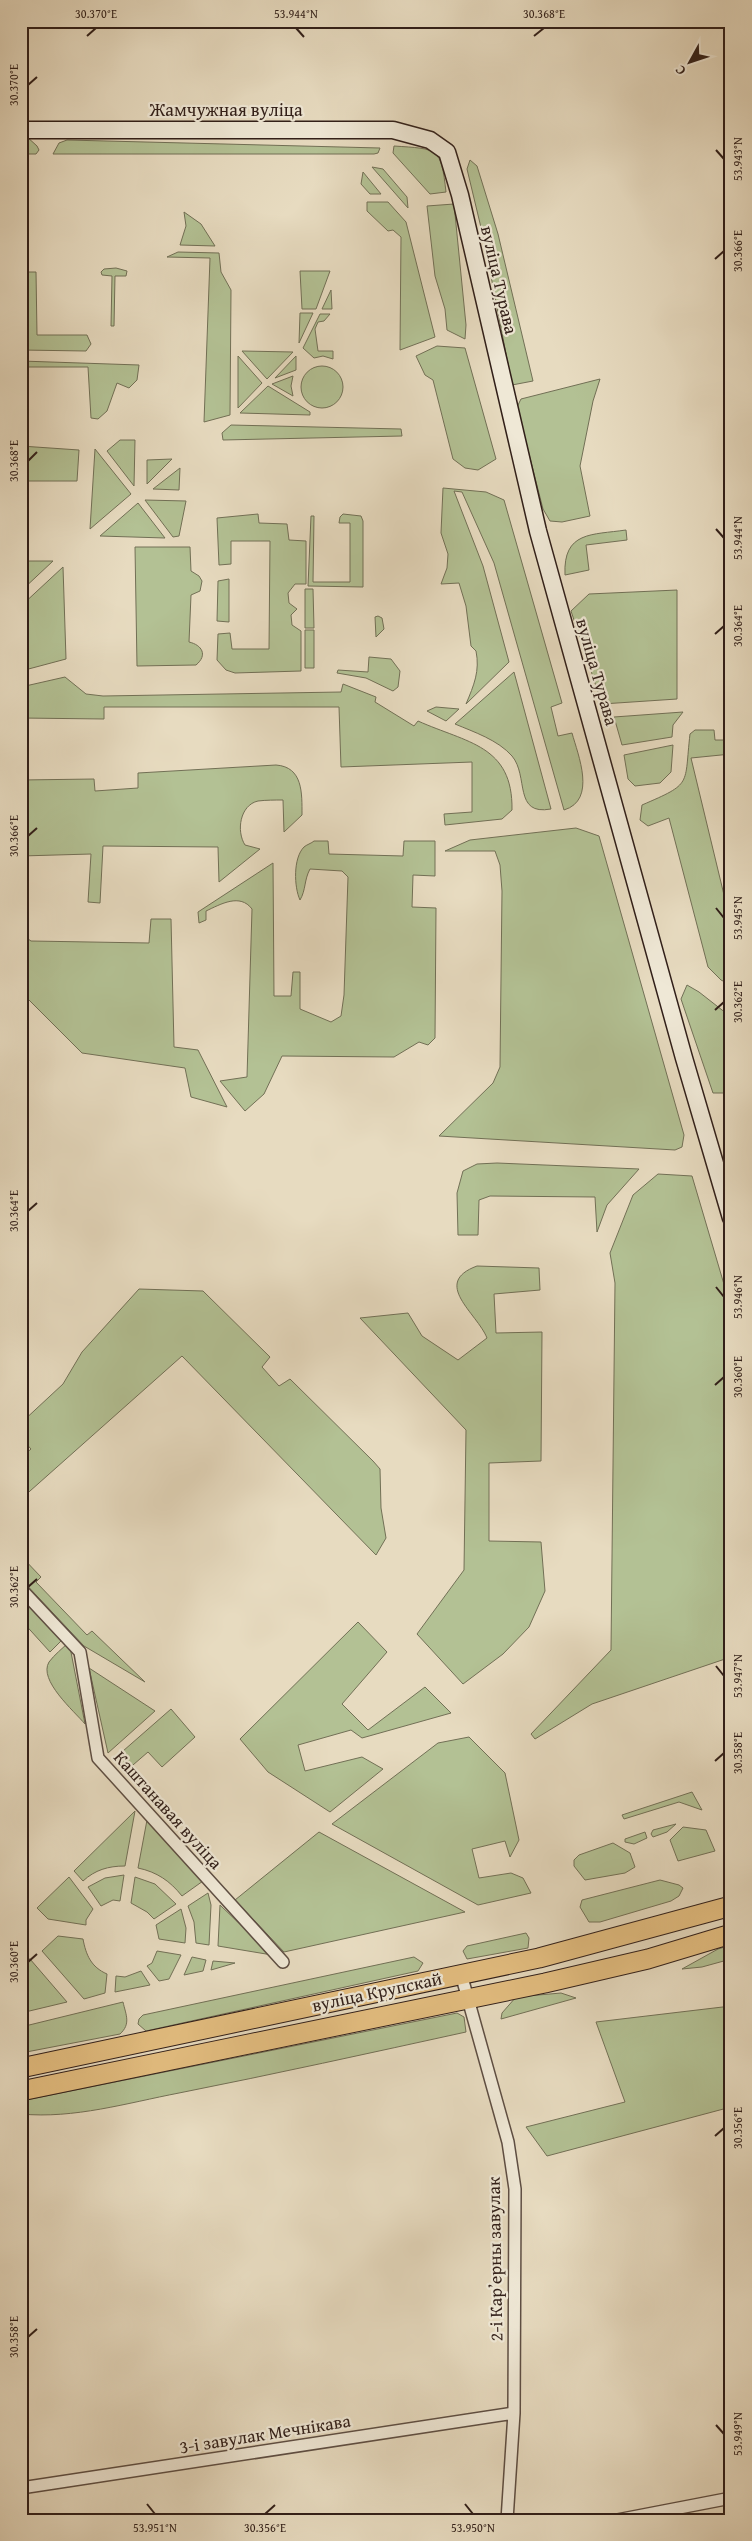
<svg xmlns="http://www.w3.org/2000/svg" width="752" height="2541" viewBox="0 0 752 2541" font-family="'Gentium Book Plus',serif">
<rect width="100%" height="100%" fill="#e7dbc0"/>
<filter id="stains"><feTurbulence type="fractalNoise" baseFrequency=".004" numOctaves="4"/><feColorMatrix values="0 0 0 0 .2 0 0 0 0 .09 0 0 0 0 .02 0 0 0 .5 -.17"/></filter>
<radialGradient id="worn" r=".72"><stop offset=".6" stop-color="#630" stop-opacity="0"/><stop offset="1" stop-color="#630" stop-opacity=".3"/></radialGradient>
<path fill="#b3c194" stroke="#727056" d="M 26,136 L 37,146 L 39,150 L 36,154 L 21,154 L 21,137 Z
M 67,140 L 380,148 L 378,153 L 374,154 L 53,154 L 59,143 Z
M 394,146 C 438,149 441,147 446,192 L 430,194 L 393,153 Z
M 470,160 L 477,166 L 498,234 L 533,381 L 512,385 L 484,240 L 467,169 Z
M 372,167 L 383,169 L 407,197 L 408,208 Z
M 363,172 L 381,194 L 370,194 L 361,184 Z
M 367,202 L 388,202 L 406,222 L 435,337 L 400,350 L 401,237 L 393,230 L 388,231 L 367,211 Z
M 454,204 L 466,325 L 465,339 L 447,330 L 445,309 L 435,276 L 427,206 Z
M 184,212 L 201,224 L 215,246 L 180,245 L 186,226 Z
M 178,252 L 219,253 L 221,272 L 231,290 L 230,415 L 204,422 L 210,258 L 167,257 Z
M 116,268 L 127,271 L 126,276 L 115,276 L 114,326 L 111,326 L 112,276 L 102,275 L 101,272 L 104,269 Z
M 300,271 L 330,271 L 316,309 L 302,309 Z
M 21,272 L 36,272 L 37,335 L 87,335 L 91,344 L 86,351 L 21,350 Z
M 331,290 L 332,309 L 322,309 Z
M 300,313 L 313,313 L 299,343 Z
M 320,314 L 330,314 L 324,321 L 318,322 L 315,329 L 318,351 L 333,351 L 333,359 L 323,356 L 314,358 L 303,348 Z
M 437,346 L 465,348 L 496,459 L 478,470 L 465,468 L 453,459 L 433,380 L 425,375 L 416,356 Z
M 242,351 L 293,352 L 267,379 Z
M 238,356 L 262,383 L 238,408 Z
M 296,356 L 296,370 L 275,378 Z
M 21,361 L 139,365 L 137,380 L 129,388 L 117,383 L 107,411 L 98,419 L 91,418 L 88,367 L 21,367 Z
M301 387a21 21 0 1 1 42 0a21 21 0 1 1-42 0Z
M 293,376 L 291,386 L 293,396 L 272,384 Z
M 600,379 L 593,401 L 580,466 L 590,516 L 562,522 L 550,521 L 543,509 L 517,407 L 521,399 Z
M 268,386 L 310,412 L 310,415 L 240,413 Z
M 231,425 L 401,429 L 402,436 L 223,440 L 222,433 Z
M 120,440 L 135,440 L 134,486 L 107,451 Z
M 21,446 L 79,450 L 77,481 L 21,481 Z
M 95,449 L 131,494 L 90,529 Z
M 172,459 L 147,484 L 147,460 Z
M 180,468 L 179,490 L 153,489 Z
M 443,488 L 486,492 L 504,500 L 562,703 L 551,707 L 558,736 L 572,733 C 578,755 597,800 564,810 L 494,563 L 462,492 L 454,491 L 483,566 L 509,662 L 466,704 C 474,685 480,671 476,651 L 471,646 L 466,606 L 459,583 L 441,584 L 447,568 L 448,554 L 441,533 Z
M 145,500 L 186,501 L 179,536 L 173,537 Z
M 138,503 L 165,538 L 100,536 Z
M 258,514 L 259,523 L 287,524 L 289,540 L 306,541 L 306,584 L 295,584 L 288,593 L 289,603 L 297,609 L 291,615 L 292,625 L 301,631 L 301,671 L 235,673 L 226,670 L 217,660 L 218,634 L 230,633 L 232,649 L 269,649 L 270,541 L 231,541 L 231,564 L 219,565 L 217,518 Z
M 343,514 L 361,516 L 363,521 L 363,587 L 308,586 L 311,516 L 314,516 L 313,582 L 350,582 L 350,523 L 339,523 L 340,517 Z
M 626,530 L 627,540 L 586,545 L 589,570 L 565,575 C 563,531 592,535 626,530 Z
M 135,547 L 190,547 L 191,571 L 199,576 L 202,581 L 200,591 L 191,595 L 189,642 C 202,645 208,655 196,665 L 137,666 Z
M 21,561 L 53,561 L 21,591 Z
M 63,567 L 66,659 L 21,671 L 21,606 Z
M 229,579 L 229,622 L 217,621 L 218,581 Z
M 305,589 L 313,589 L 314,628 L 305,628 Z
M 677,590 L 677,699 L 602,704 L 571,611 L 589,594 Z
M 378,616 L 382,618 L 384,629 L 376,637 L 375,617 Z
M 305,630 L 314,630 L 314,668 L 305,668 Z
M 369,657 L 391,659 L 400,671 L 398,687 L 393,691 L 366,678 L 337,673 L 338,670 L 368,672 Z
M 514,672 L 551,809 C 513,816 529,776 512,756 C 498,740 474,732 455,724 Z
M 65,677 L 86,694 L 103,696 L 341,692 L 343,684 L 376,697 L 375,702 L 414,726 L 418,721 C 467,743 513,745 512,810 L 502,819 L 445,825 L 444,814 L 472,812 L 472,762 L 341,767 L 339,707 L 104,707 L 104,719 L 21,718 L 21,687 Z
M 436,707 L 459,709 L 446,721 L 427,711 Z
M 683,712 L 673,725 L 672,737 L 622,745 L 614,717 Z
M 695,730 L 714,730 L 715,740 L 731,740 L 731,754 L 691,758 L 731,924 L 731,985 L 721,980 L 708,967 L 669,818 L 648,826 L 640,820 L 642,805 C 693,783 684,786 690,734 Z
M 673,745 L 671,772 L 660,783 L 635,786 L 628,779 L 624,755 Z
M 276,765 C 303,767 302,793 302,815 L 284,832 L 283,800 C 275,800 266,800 258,801 C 240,805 236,831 245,845 L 260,849 L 219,882 L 218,847 L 103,846 L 100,903 L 88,902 L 91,854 L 21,856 L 21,780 L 94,779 L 95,791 L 138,788 L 138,773 Z
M 576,828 L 599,836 L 684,1135 L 682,1147 L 675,1150 L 439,1136 L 493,1083 L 500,1067 L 502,891 L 500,865 L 495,851 L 445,851 L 470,840 Z
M 314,841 L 328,841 L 329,854 L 403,856 L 404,841 L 435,841 L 435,876 L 413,875 L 412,907 L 436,908 L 435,1038 L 428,1045 L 419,1042 L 394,1057 L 282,1056 L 264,1094 L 245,1111 L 220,1081 L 247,1077 L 252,909 C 240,893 221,904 206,911 L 206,920 L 199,923 L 198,912 L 273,863 L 274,996 L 291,996 L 293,972 L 300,972 L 300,1009 L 331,1022 L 341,1016 L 344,995 L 348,877 L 342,871 L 310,869 C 304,880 306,890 300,900 C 294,887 293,858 304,847 C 306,845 312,843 314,841 Z
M 151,919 L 171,919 L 174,1047 L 198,1050 L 227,1107 L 191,1097 L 185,1068 L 82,1053 L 21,992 L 21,934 L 31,941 L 149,943 Z
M 687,985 L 699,992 L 731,1017 L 731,1093 L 713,1093 L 681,999 Z
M 497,1163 L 639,1169 L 607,1205 L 597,1232 L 595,1197 L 490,1196 L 479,1200 L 478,1235 L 458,1235 L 457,1193 L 463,1171 L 477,1164 Z
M 658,1174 L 692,1176 L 731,1308 L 731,1657 L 592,1704 L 535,1739 L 531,1734 L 611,1650 L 615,1283 L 610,1253 L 633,1195 Z
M 477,1266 L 539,1268 L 540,1290 L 494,1294 L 496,1333 L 542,1332 L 541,1461 L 489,1463 L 489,1541 L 541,1542 L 545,1591 L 529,1627 L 503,1654 L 463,1684 L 417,1634 L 464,1570 L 466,1430 L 360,1318 L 408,1313 L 422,1336 L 458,1360 L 487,1338 C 477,1313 431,1283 477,1266 Z
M 139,1289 L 203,1291 L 270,1357 L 262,1367 L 279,1386 L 290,1379 L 373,1461 L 380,1469 L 381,1508 L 386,1538 L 376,1555 L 182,1356 L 21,1499 L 21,1458 L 31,1449 L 21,1438 L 21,1423 L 63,1384 L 82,1352 Z
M 21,1556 L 41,1577 L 36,1582 L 87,1635 L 92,1631 L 145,1682 L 84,1646 L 21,1579 Z
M 21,1594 L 63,1639 L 50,1652 L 21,1620 Z
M 358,1622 L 387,1652 L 342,1704 L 368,1730 L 425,1687 L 451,1713 L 362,1738 L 351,1730 L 298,1745 L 305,1771 L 362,1757 L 383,1769 L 330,1812 L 268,1772 L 240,1739 Z
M 69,1642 L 85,1724 C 74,1711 38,1680 49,1662 C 54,1655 63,1648 69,1642 Z
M 89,1668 L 155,1711 L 108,1753 Z
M 171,1709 L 195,1737 L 162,1767 L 148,1752 L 126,1771 L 115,1758 Z
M 469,1737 L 505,1773 L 519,1840 L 510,1857 L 505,1841 L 472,1849 L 479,1878 L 511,1873 L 523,1878 L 531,1893 L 478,1905 L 332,1824 L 438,1743 Z
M 692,1792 L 702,1810 L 679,1802 L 624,1819 L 622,1815 Z
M 135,1811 L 125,1866 C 108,1866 95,1870 83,1881 L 74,1871 Z
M 147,1820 L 203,1881 L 182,1896 C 170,1881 157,1872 138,1868 Z
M 676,1824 L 667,1832 L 653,1837 L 651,1834 L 653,1830 Z
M 683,1827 L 706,1830 L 715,1851 L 678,1861 L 670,1840 Z
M 319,1832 L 465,1912 L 284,1952 L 235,1900 Z
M 645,1832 L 647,1838 L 634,1844 L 625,1842 L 625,1839 Z
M 613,1843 L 630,1853 L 635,1867 L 625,1873 L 585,1880 L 574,1866 L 574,1860 L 579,1855 Z
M 124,1875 L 120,1901 L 113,1900 L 101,1906 L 88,1887 L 105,1878 Z
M 69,1877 L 93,1909 L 86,1920 L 86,1925 L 48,1919 L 37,1908 Z
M 135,1877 L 155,1884 L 176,1904 L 154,1919 L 147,1912 L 131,1903 Z
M 660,1880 L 679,1885 L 683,1888 L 679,1896 L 671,1901 L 600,1922 L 589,1922 L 580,1907 L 582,1900 Z
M 208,1893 L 211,1905 L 209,1945 L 196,1943 L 194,1922 L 188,1906 Z
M 220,1905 L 272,1955 L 218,1946 Z
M 181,1909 L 186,1928 L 185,1943 L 159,1939 L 156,1925 Z
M 526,1933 L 529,1938 L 528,1948 L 467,1959 L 463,1951 L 467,1946 Z
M 58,1936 L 83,1939 C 86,1955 91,1967 107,1974 L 105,1993 L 84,1999 L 42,1951 Z
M 731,1945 L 731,1959 L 702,1967 L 682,1969 L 718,1949 Z
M 157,1951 L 181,1955 L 169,1979 L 159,1981 L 147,1966 L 152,1963 Z
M 192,1957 L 206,1960 L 203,1971 L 184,1975 Z
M 414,1957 L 423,1963 L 418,1971 L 146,2031 L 138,2024 L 139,2019 L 143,2015 Z
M 21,1959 L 30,1959 L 67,2002 L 21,2013 Z
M 213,1961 L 235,1963 L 211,1970 Z
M 141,1971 L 150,1985 L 115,1992 L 116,1976 L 125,1977 Z
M 561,1993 L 576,1998 L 501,2019 L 502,2013 L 516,1997 Z
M 123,2002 C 126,2015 131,2024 120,2034 L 21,2053 L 21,2027 Z
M 731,2006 L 731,2107 L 547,2156 L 526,2127 L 625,2102 L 596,2022 Z
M 457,2013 L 464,2017 L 466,2032 C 370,2053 275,2074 179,2093 C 127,2103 74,2119 21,2114 L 21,2101 Z"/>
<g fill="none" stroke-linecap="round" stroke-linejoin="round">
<g stroke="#5e4e43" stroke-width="14">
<path id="street" d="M 21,1589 L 80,1652 L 98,1758 L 283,1962
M 461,1974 L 508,2142 L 515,2189 L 514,2413 L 507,2520
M 21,2488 L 514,2413
M 617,2520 L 731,2498"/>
</g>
<g stroke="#311f19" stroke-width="19">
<path id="secondary" d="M 21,130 L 393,130 L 430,140 L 447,152 L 460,195 L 538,531 L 684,1058 L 731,1218"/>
</g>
<g stroke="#311f19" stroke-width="21">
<path id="primary" d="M 21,2068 L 539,1958 L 731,1906
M 21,2091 L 545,1983 L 648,1959 L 731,1934"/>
</g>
<use href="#street" stroke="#efe8d6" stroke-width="11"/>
<use href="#secondary" stroke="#efe8d6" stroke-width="16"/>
<use href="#primary" stroke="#e4be80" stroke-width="19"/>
</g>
<path fill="none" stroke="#311f19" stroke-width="2" d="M 296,28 L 304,37M 87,36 L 96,28M 534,36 L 544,28M 28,85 L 37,77M 716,150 L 724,159M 715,259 L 724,251M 28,461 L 37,452M 716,529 L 724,538M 715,634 L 724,626M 28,836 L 37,828M 716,908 L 724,918M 715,1010 L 724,1002M 28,1211 L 37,1203M 716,1287 L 724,1297M 715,1385 L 724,1377M 28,1587 L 37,1579M 716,1666 L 724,1676M 715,1761 L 724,1753M 28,1962 L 37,1954M 715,2136 L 724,2128M 28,2337 L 37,2329M 716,2425 L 724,2434M 147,2504 L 155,2514M 465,2504 L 473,2514M 265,2514 L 275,2505"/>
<g text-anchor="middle" stroke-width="4.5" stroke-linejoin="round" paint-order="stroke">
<g font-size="18" fill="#311f19" stroke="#efe8d6">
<text x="226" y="116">Жамчужная вуліца</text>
<text transform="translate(499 280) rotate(77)" y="6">вуліца Турава</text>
<text transform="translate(597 672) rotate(74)" y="6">вуліца Турава</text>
<text transform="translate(168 1810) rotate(48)" y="6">Каштанавая вуліца</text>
<text transform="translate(377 1992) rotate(-12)" y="6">вуліца Крупскай</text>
<text transform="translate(495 2259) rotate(-91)" y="6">2-і Карʼерны завулак</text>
<text transform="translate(265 2434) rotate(-9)" y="6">3-і завулак Мечнікава</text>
</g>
</g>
<rect width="752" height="2541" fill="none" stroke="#e7dbc0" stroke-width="55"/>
<g transform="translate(690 62) rotate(230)" stroke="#efe8d6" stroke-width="4" paint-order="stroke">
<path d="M0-4L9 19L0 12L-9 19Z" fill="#311f19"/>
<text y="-8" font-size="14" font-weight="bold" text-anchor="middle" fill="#311f19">С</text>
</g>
<rect x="28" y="28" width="696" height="2486" fill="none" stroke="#311f19" stroke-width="2"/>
<g font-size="12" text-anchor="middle" fill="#311f19">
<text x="96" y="18">30.370°E</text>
<text x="296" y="18">53.944°N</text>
<text x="544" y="18">30.368°E</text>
<text transform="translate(14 85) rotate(-90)" y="4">30.370°E</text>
<text transform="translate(738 159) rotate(-90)" y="4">53.943°N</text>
<text transform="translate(738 251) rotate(-90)" y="4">30.366°E</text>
<text transform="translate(14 461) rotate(-90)" y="4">30.368°E</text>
<text transform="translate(738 538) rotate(-90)" y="4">53.944°N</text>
<text transform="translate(738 626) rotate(-90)" y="4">30.364°E</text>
<text transform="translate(14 836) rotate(-90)" y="4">30.366°E</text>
<text transform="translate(738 918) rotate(-90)" y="4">53.945°N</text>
<text transform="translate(738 1002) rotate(-90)" y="4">30.362°E</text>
<text transform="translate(14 1211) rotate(-90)" y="4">30.364°E</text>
<text transform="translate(738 1297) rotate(-90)" y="4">53.946°N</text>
<text transform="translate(738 1377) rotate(-90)" y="4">30.360°E</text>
<text transform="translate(14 1587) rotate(-90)" y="4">30.362°E</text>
<text transform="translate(738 1676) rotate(-90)" y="4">53.947°N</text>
<text transform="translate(738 1753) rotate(-90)" y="4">30.358°E</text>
<text transform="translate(14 1962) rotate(-90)" y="4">30.360°E</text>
<text transform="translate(738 2128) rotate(-90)" y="4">30.356°E</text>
<text transform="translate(14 2337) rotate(-90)" y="4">30.358°E</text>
<text transform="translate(738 2434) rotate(-90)" y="4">53.949°N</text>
<text x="155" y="2532">53.951°N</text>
<text x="265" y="2532">30.356°E</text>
<text x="473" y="2532">53.950°N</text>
</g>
<rect width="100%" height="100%" filter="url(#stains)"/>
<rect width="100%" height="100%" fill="url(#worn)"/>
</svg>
